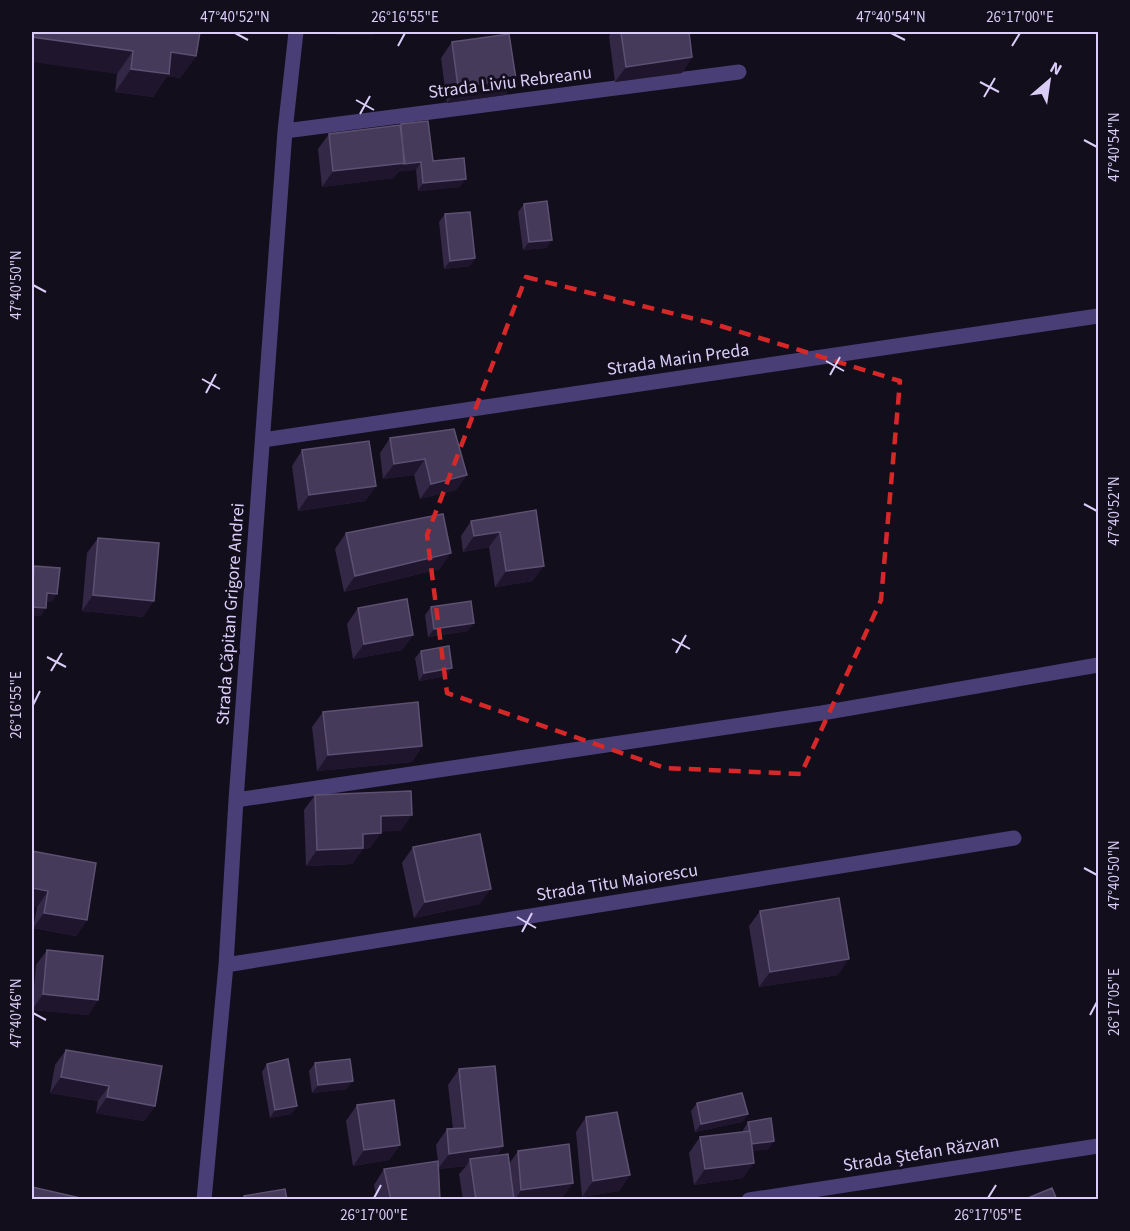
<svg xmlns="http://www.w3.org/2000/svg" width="1130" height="1231" viewBox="0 0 1130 1231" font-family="'Source Sans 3',sans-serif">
<rect width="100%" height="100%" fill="#120e1c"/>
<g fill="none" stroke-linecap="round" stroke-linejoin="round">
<path stroke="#493e75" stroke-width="15" d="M 285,131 L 739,72
M 263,440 L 1098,316
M 236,800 L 822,713 L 1098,665
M 226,965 L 1014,838
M 204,1200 L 226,965 L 236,800 L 285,131 L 296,32
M 749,1200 L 1098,1146"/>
</g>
<path fill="#342847" d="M 32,32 L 196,56 L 180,78 L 167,76 L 153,97 L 115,92 L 117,74 Z
M 612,32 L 689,32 L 692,57 L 682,73 L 615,82 L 609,36 Z
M 452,42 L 516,79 L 505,95 L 447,103 L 441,58 Z
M 329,134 L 433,161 L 460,187 L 418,191 L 416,170 L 399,171 L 394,178 L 322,187 L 318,149 Z
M 524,204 L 552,240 L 546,248 L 523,250 L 518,212 Z
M 445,214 L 475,258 L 470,266 L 444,269 L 439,222 Z
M 390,438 L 467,475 L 456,490 L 420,499 L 414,475 L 383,479 L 380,453 Z
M 302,450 L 376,486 L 365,501 L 298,511 L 292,466 Z
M 536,510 L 533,581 L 495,587 L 489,547 L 463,552 L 461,536 L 471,521 Z
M 346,533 L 440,569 L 344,592 L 335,549 Z
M 98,538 L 143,617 L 82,611 L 87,553 Z
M 34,566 L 52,602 L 47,601 L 41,616 L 32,616 L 32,569 Z
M 431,607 L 468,631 L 428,637 L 425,615 Z
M 358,608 L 413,635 L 402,650 L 353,659 L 347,624 Z
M 421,651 L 447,676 L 419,681 L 415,658 Z
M 323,712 L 422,746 L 412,762 L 317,771 L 312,727 Z
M 315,795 L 401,831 L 381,831 L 370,848 L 363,849 L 352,864 L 306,866 L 304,810 Z
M 413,847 L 480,904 L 414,918 L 402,863 Z
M 32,851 L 87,920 L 76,936 L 33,928 L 37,907 Z
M 760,911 L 838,975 L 759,987 L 749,926 Z
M 47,950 L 98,1000 L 88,1015 L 32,1010 L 36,965 Z
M 66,1050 L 155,1106 L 144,1121 L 96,1113 L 98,1101 L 50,1093 L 55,1065 Z
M 315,1063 L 347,1089 L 312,1093 L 309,1071 Z
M 267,1064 L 297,1106 L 291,1114 L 270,1118 L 262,1072 Z
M 459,1069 L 503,1146 L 497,1155 L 509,1164 L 518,1151 L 573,1183 L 562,1198 L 554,1200 L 463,1200 L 459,1174 L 466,1166 L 439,1169 L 440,1200 L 377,1200 L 374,1185 L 384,1169 L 438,1161 L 436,1145 L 447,1129 L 453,1129 L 448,1085 Z
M 697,1103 L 748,1114 L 742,1122 L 695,1132 L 691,1111 Z
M 357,1105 L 400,1145 L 389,1160 L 353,1166 L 346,1121 Z
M 586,1117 L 630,1175 L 619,1191 L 582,1197 L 576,1132 Z
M 748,1122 L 769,1149 L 752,1151 L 743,1178 L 694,1185 L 689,1153 L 700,1137 L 743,1132 L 743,1130 Z"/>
<path fill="#1f162e" d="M 337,32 L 376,32 L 374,35 L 335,35 Z
M 32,37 L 133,51 L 117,74 L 32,62 Z
M 171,52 L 196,56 L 180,78 L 167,76 L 153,97 L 115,92 L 131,69 Z
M 692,57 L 682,73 L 615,82 L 626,67 Z
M 516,79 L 505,95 L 447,103 L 458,87 Z
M 421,162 L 416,170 L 399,172 L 404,164 Z
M 405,163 L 394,178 L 322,187 L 333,171 Z
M 466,179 L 460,187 L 418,191 L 423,183 Z
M 552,240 L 546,248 L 523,250 L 529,242 Z
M 475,258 L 470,266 L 444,269 L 450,261 Z
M 425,459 L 414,475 L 383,479 L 394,464 Z
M 467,475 L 456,490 L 420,499 L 431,484 Z
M 376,486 L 365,501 L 298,511 L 309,495 Z
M 500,532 L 489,547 L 463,552 L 474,536 Z
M 451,553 L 440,569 L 344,592 L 355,576 Z
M 544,566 L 533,581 L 495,587 L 506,571 Z
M 47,593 L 57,594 L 52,602 L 42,601 Z
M 93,595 L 154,601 L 143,617 L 82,611 Z
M 32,607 L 46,608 L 41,616 L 32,616 Z
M 474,623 L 468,631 L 428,637 L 434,629 Z
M 413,635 L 402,650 L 353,659 L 364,644 Z
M 452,668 L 447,676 L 419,681 L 424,673 Z
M 422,746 L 412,762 L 317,771 L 328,755 Z
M 412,815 L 401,831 L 370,832 L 381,816 Z
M 381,833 L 370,848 L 363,849 L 352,864 L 306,866 L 317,850 L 363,834 Z
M 32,888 L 48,891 L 37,907 L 32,906 Z
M 491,889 L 480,904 L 414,918 L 425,902 Z
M 44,913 L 87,920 L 76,936 L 33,928 Z
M 849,959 L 838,975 L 759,987 L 770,972 Z
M 43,994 L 98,1000 L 88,1015 L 32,1010 Z
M 61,1077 L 109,1086 L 98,1101 L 50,1093 Z
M 353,1081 L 347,1089 L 312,1093 L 318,1085 Z
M 107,1097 L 155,1106 L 144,1121 L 96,1113 Z
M 297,1106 L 291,1114 L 270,1118 L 275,1110 Z
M 748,1114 L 742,1122 L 695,1132 L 701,1124 Z
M 774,1141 L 769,1149 L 747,1152 L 752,1144 Z
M 400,1145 L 389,1160 L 353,1166 L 364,1150 Z
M 503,1146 L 492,1162 L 470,1159 L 466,1166 L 438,1169 L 449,1154 Z
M 754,1163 L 743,1178 L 694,1185 L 705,1169 Z
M 630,1175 L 619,1191 L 582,1197 L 593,1181 Z
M 573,1183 L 562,1198 L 554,1200 L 515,1200 L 521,1190 Z"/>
<path fill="#453a5a" stroke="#5d5173" stroke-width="1.5" d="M 32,32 L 200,32 L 196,56 L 171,52 L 169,74 L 131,69 L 133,51 L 32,37 Z
M 621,32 L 689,32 L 692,57 L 626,67 Z
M 509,34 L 516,79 L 458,87 L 452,42 Z
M 428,121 L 433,161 L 464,158 L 466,179 L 423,183 L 421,162 L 404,164 L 401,124 Z
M 400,125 L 405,163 L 333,171 L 329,134 Z
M 547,201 L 552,240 L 529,242 L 524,204 Z
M 470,212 L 475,258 L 450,261 L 445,214 Z
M 454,429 L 467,475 L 431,484 L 425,459 L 394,464 L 390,438 Z
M 369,441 L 376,486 L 309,495 L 302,450 Z
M 536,510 L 544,566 L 506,571 L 500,532 L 474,536 L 471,521 Z
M 443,514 L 451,553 L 355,576 L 346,533 Z
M 98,538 L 159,543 L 154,601 L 93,595 Z
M 34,566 L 60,568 L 57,594 L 47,593 L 46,608 L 32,607 Z
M 407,599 L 413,635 L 364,644 L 358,608 Z
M 471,601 L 474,623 L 434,629 L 431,607 Z
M 449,646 L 452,668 L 424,673 L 421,651 Z
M 418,702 L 422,746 L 328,755 L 323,712 Z
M 411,791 L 412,815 L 381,816 L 381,833 L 363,834 L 363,848 L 317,850 L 315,795 Z
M 480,834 L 491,889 L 425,902 L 413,847 Z
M 32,851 L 96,863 L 87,920 L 44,913 L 48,891 L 32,888 Z
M 839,898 L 849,959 L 770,972 L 760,911 Z
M 47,950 L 103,956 L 98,1000 L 43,994 Z
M 66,1050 L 162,1066 L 155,1106 L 107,1097 L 109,1086 L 61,1077 Z
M 288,1059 L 297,1106 L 275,1110 L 267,1064 Z
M 350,1059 L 353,1081 L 318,1085 L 315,1063 Z
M 495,1066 L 503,1146 L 449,1154 L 447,1129 L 465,1128 L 459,1069 Z
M 742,1093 L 748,1114 L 701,1124 L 697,1103 Z
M 394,1100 L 400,1145 L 364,1150 L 357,1105 Z
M 617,1112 L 630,1175 L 593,1181 L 586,1117 Z
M 771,1118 L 774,1141 L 752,1144 L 748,1122 Z
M 750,1131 L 754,1163 L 705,1169 L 700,1137 Z
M 569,1144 L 573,1183 L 521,1190 L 518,1151 Z
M 508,1154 L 514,1200 L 476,1200 L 470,1159 Z
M 438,1161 L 440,1200 L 391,1200 L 384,1169 Z
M 32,1187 L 89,1200 L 32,1200 Z
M 1052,1188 L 1057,1200 L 1023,1200 Z
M 285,1189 L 287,1200 L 244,1200 L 244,1196 Z"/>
<path fill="none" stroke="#d62828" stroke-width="4.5" stroke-dasharray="12 8" stroke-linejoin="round" d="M 526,277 L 711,323 L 900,381 L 881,600 L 801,774 L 665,768 L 447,693 L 427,535 Z"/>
<path fill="none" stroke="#dacef9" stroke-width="2" d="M 235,33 L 248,40M 891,33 L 905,40M 398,46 L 405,33M 1012,46 L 1020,33M 980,82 L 999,92M 984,97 L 995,78M 356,100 L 374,110M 360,114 L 370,96M 1084,140 L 1097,147M 33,285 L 46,292M 826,361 L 844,371M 830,375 L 840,357M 202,379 L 220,389M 206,393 L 216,374M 1084,504 L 1097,511M 672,639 L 690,649M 676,653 L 686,635M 47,657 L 66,667M 51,671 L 62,653M 33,705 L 40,691M 1084,868 L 1097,875M 517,917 L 536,928M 522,932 L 532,913M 33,1013 L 46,1020M 1090,1015 L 1097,1002M 374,1198 L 381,1185M 988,1198 L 996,1185"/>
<g text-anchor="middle" stroke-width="6" stroke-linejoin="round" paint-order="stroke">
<g font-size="18" fill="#dacef9" stroke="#120e1c">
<text transform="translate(510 82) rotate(-7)" y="6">Strada Liviu Rebreanu</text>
<text transform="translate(678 359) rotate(-8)" y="6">Strada Marin Preda</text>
<text transform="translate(230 614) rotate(-86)" y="6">Strada Căpitan Grigore Andrei</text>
<text transform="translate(617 882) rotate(-9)" y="6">Strada Titu Maiorescu</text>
<text transform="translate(921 1153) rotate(-9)" y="6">Strada Ștefan Răzvan</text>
</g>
</g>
<rect width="1130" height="1231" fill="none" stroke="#120e1c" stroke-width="66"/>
<g transform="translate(1049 81) rotate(29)" stroke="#120e1c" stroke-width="4.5" paint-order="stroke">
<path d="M0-4.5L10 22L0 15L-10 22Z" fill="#dacef9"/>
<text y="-9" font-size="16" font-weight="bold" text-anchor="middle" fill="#dacef9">N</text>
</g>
<rect x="33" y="33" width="1064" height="1165" fill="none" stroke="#dacef9" stroke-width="2"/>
<g font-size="15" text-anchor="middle" fill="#dacef9">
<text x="235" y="22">47°40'52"N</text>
<text x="405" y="22">26°16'55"E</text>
<text x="891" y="22">47°40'54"N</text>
<text x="1020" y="22">26°17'00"E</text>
<text transform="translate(1114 147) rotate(-90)" y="5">47°40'54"N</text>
<text transform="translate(16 285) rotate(-90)" y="5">47°40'50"N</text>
<text transform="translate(1114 511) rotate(-90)" y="5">47°40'52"N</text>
<text transform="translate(16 705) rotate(-90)" y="5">26°16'55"E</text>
<text transform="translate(1114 875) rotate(-90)" y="5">47°40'50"N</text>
<text transform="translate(1114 1002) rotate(-90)" y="5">26°17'05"E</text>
<text transform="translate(16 1013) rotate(-90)" y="5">47°40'46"N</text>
<text x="374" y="1220">26°17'00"E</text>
<text x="988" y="1220">26°17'05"E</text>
</g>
</svg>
